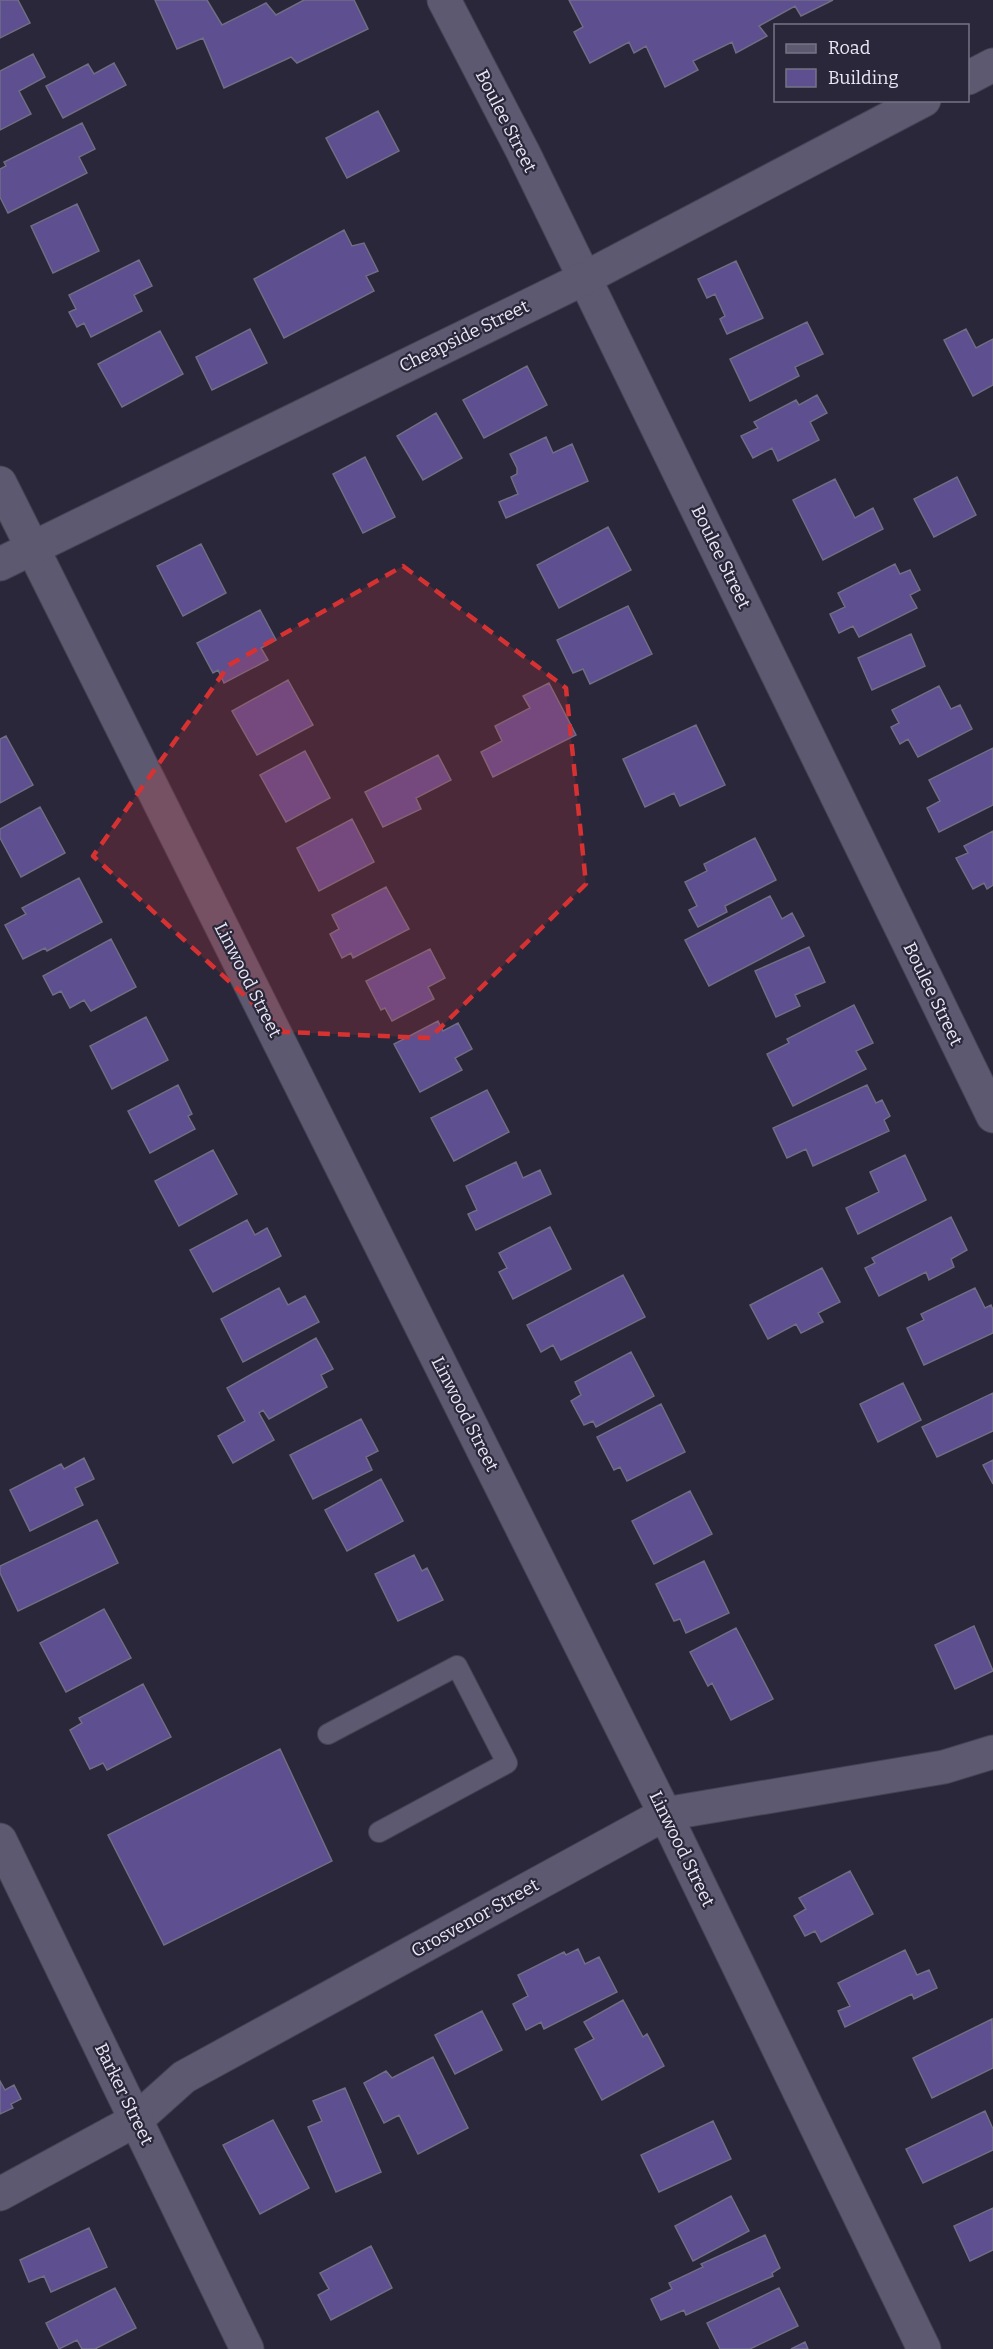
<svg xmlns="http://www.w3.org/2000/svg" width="993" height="2349" viewBox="0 0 993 2349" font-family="Bitter,serif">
<rect width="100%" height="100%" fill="#2a273a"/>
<path fill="#5d4f90" stroke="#706d84" stroke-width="1.5" d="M 0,0 L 18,0 L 30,23 L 0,38 Z
M 155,0 L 207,0 L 222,25 L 266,3 L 276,15 L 304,0 L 354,0 L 368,29 L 297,63 L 291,57 L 224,88 L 203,38 L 177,49 Z
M 569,0 L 833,0 L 801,16 L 795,6 L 759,26 L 767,36 L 736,53 L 732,42 L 693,61 L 698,70 L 665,87 L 646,46 L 634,53 L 629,42 L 590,63 L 574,32 L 583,27 Z
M 33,54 L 45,77 L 19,91 L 31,114 L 0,130 L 0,71 Z
M 114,63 L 126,85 L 63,118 L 46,86 L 88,64 L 94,74 Z
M 378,111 L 399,151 L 347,178 L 326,138 Z
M 82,123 L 95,149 L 79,157 L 87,173 L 8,213 L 0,197 L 0,169 L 6,166 L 4,162 Z
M 77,204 L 99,251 L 53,273 L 31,226 Z
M 344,230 L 352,246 L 364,243 L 378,271 L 366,276 L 374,291 L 284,338 L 254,279 Z
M 139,260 L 152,286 L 134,295 L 142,311 L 91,337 L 84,323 L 77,327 L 69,312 L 76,309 L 69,295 Z
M 736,261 L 763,318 L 727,334 L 720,319 L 725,316 L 715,294 L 707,298 L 698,279 Z
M 807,322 L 823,354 L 795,367 L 799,376 L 750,401 L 730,359 Z
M 250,329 L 267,363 L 212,390 L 196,357 Z
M 966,329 L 976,348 L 993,339 L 993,385 L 973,396 L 944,340 Z
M 160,331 L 183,374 L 122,407 L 98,364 Z
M 527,366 L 547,405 L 484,438 L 463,400 Z
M 817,395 L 827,413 L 810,422 L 819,440 L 778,461 L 772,448 L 753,458 L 741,436 L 758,428 L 754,422 L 796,400 L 799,405 Z
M 436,413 L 462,458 L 423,480 L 397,436 Z
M 546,437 L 553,453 L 572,444 L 588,481 L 506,518 L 499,502 L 518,494 L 511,477 L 517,474 L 517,468 L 510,454 Z
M 365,457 L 395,517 L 363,533 L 333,474 Z
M 957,477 L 976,515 L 934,537 L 914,499 Z
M 835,479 L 855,518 L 873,508 L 883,529 L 823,560 L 793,500 Z
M 608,527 L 631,570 L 559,608 L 537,565 Z
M 201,544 L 226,593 L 183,616 L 157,566 Z
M 895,564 L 900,574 L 910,570 L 920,590 L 910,595 L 917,608 L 859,637 L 853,626 L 839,633 L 830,614 L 845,607 L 838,593 Z
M 628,606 L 652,654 L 590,684 L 583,669 L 573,673 L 557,640 Z
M 260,610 L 276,640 L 261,648 L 268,660 L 224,683 L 218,670 L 213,673 L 197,643 Z
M 911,634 L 925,666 L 872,690 L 858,658 Z
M 288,680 L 313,725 L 257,755 L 232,711 Z
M 549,683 L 576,735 L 493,777 L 481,752 L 502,741 L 495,726 L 530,708 L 523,696 Z
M 939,686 L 951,709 L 960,705 L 972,729 L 918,757 L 908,739 L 900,744 L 891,727 L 899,723 L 892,710 Z
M 696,725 L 725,785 L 680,806 L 674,793 L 645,807 L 623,759 Z
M 6,736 L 33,785 L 0,803 L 0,739 Z
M 993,748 L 993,805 L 939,832 L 927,808 L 940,801 L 929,780 Z
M 305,751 L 330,798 L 286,822 L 260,775 Z
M 438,755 L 451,780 L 416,798 L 421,809 L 383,827 L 365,792 Z
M 40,807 L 65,853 L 21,877 L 0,838 L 0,829 Z
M 352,819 L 374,862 L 319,891 L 297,848 Z
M 993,831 L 993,885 L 987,889 L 984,883 L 973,889 L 956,858 L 968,853 L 964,846 Z
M 755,838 L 776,880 L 725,906 L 727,912 L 698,927 L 689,910 L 697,906 L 685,882 L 707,871 L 704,864 Z
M 79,878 L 102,922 L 47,951 L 45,948 L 23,959 L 5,925 L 26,914 L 22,908 Z
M 386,887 L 409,929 L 353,958 L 351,953 L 342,958 L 330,934 L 339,929 L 332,915 Z
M 770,896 L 782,919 L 792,913 L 804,936 L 709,986 L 685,940 Z
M 111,939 L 136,987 L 91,1011 L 84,1000 L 70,1008 L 61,991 L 53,995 L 43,976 Z
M 809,947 L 825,982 L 795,995 L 800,1006 L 776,1017 L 755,971 Z
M 430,949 L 445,978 L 428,987 L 434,999 L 392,1021 L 385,1008 L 381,1010 L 366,981 Z
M 854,1005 L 873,1043 L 856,1051 L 866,1069 L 793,1106 L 767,1054 L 789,1043 L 787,1039 Z
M 146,1017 L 168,1060 L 112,1089 L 90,1046 Z
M 438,1021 L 443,1031 L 458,1023 L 472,1049 L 455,1058 L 462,1070 L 420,1092 L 394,1044 Z
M 178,1085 L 192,1114 L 188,1116 L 195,1129 L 150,1153 L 128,1111 Z
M 867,1085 L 876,1103 L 882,1100 L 890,1116 L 884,1120 L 889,1131 L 813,1166 L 806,1149 L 787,1158 L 773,1128 Z
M 487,1090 L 509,1132 L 454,1161 L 431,1118 Z
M 213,1150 L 237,1194 L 179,1226 L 155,1181 Z
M 905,1155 L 926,1200 L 858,1234 L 846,1208 L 879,1192 L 870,1172 Z
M 516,1162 L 523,1178 L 540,1170 L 551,1194 L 476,1230 L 468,1214 L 477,1210 L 466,1186 Z
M 951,1217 L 967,1250 L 951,1259 L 954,1267 L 929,1280 L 926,1272 L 879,1296 L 865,1268 L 875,1263 L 872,1258 Z
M 247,1220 L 255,1235 L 267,1228 L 281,1256 L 213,1292 L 190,1250 Z
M 550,1227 L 571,1269 L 513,1299 L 499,1272 L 507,1268 L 499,1253 Z
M 822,1268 L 840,1302 L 818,1313 L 823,1322 L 801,1333 L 796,1324 L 768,1339 L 750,1305 Z
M 623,1275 L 645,1317 L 561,1360 L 553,1345 L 541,1352 L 527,1325 Z
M 279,1288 L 288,1305 L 305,1296 L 319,1322 L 243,1362 L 221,1319 Z
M 975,1288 L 985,1308 L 991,1305 L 993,1310 L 993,1333 L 924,1365 L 907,1328 L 924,1320 L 921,1314 Z
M 316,1338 L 333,1369 L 321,1375 L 327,1387 L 269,1419 L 263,1410 L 259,1413 L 274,1440 L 233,1463 L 218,1436 L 245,1421 L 227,1388 Z
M 631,1352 L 654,1396 L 596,1427 L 593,1421 L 584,1425 L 571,1401 L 581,1395 L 575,1382 Z
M 903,1383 L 921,1420 L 878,1442 L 860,1404 Z
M 993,1393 L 993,1431 L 937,1457 L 922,1427 Z
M 661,1404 L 685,1452 L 627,1481 L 620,1467 L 614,1470 L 597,1437 Z
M 361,1419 L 378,1451 L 366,1457 L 372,1470 L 313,1499 L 290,1455 Z
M 84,1458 L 94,1479 L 75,1488 L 83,1505 L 30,1531 L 10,1490 L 61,1464 L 64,1469 Z
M 993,1460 L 993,1484 L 983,1465 Z
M 381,1479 L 403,1521 L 347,1551 L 325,1510 Z
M 690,1491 L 712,1534 L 654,1564 L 632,1521 Z
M 97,1520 L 118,1563 L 18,1611 L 0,1573 L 0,1566 Z
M 414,1555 L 422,1571 L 427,1568 L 443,1600 L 398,1621 L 375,1574 Z
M 704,1561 L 729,1613 L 686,1633 L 680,1619 L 674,1621 L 656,1584 Z
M 104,1609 L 131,1658 L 66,1692 L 40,1643 Z
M 974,1626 L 993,1671 L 955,1689 L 935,1645 Z
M 736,1628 L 773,1699 L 731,1720 L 712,1683 L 708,1686 L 690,1652 Z
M 143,1684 L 171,1737 L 107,1770 L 103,1763 L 90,1769 L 70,1730 L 82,1723 L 79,1718 Z
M 280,1749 L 332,1861 L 164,1945 L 108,1835 Z
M 850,1871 L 873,1914 L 821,1942 L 815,1931 L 805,1936 L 794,1916 L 806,1909 L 799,1898 Z
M 578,1949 L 585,1964 L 599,1957 L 617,1992 L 544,2029 L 541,2022 L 526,2030 L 513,2004 L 528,1996 L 518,1975 L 564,1952 L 566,1955 Z
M 905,1950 L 917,1975 L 929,1970 L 937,1988 L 914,1999 L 912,1994 L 845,2027 L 838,2011 L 850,2006 L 838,1983 Z
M 623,2000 L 643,2037 L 647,2034 L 664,2066 L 602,2100 L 575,2049 L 594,2039 L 584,2022 Z
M 482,2011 L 502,2050 L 455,2074 L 435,2035 Z
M 992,2019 L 993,2068 L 932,2098 L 913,2058 Z
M 433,2057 L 468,2128 L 418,2154 L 399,2115 L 384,2123 L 364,2083 L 386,2071 L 392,2078 Z
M 0,2081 L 5,2090 L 14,2085 L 21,2099 L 11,2104 L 13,2108 L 0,2114 Z
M 345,2088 L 381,2172 L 336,2192 L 308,2127 L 322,2121 L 313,2101 Z
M 985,2111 L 993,2129 L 993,2150 L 923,2183 L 906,2149 Z
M 273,2120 L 309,2188 L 260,2214 L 223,2145 Z
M 713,2121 L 731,2159 L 659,2192 L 641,2155 Z
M 731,2196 L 749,2231 L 693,2261 L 675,2226 Z
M 993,2208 L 993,2250 L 970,2261 L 954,2226 Z
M 89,2228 L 107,2267 L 51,2292 L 44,2276 L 29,2282 L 20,2260 Z
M 765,2235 L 780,2268 L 772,2273 L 773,2276 L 686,2315 L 684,2310 L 661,2320 L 651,2299 L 672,2289 L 669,2283 L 703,2267 L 701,2264 Z
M 371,2246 L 392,2288 L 331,2320 L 318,2295 L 329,2289 L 320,2273 Z
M 115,2288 L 136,2328 L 95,2349 L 82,2349 L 77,2340 L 59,2349 L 46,2323 Z
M 779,2288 L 798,2326 L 750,2349 L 720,2349 L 707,2323 Z
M 805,2342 L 808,2349 L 791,2349 Z"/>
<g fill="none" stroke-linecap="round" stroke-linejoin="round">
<g stroke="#464354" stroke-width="22">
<path id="service" d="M 328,1734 L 457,1666 L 507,1763 L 379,1832"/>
</g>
<g stroke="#464354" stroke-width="35">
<path id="minor" d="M 444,0 L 523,152 L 993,1116
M 0,483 L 665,1814 L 924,2349
M 0,2194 L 136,2120 L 184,2077 L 665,1814 L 944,1767 L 993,1752"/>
</g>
<g stroke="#464354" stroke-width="35">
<path id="tertiary" d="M 968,78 L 993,65
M 0,564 L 585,278 L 924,100
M 0,1840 L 247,2349"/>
</g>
<use href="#service" stroke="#5d5970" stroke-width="20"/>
<use href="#minor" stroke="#5d5970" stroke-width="33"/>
<use href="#tertiary" stroke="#5d5970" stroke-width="33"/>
</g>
<path fill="#d73232" fill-opacity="0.2" stroke="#d73232" stroke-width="4.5" stroke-dasharray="12 8" stroke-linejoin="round" d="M 403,566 L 566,688 L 586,884 L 430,1038 L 284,1032 L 93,856 L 229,665 Z"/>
<g text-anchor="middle" stroke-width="4.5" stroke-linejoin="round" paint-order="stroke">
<g font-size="18" fill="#e8e7f4" stroke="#2a273a">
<text transform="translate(506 121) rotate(63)" y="6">Boulee Street</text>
<text transform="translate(464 336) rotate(-26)" y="6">Cheapside Street</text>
<text transform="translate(721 557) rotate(64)" y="6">Boulee Street</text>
<text transform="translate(248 980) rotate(63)" y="6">Linwood Street</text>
<text transform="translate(933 994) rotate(64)" y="6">Boulee Street</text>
<text transform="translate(465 1414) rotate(63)" y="6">Linwood Street</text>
<text transform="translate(682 1849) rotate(64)" y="6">Linwood Street</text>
<text transform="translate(475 1918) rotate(-29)" y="6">Grosvenor Street</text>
<text transform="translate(124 2094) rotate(64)" y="6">Barker Street</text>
</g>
</g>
<rect x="774" y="24" width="195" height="78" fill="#2a273a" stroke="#767484" stroke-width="1.5"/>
<rect x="786" y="44" width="30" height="9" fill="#5d5970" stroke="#767484" stroke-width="1.5"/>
<text x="828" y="54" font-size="18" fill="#e8e7f4">Road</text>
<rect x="786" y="69" width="30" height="18" fill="#5d4f90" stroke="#767484" stroke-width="1.5"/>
<text x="828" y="84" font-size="18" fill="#e8e7f4">Building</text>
</svg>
